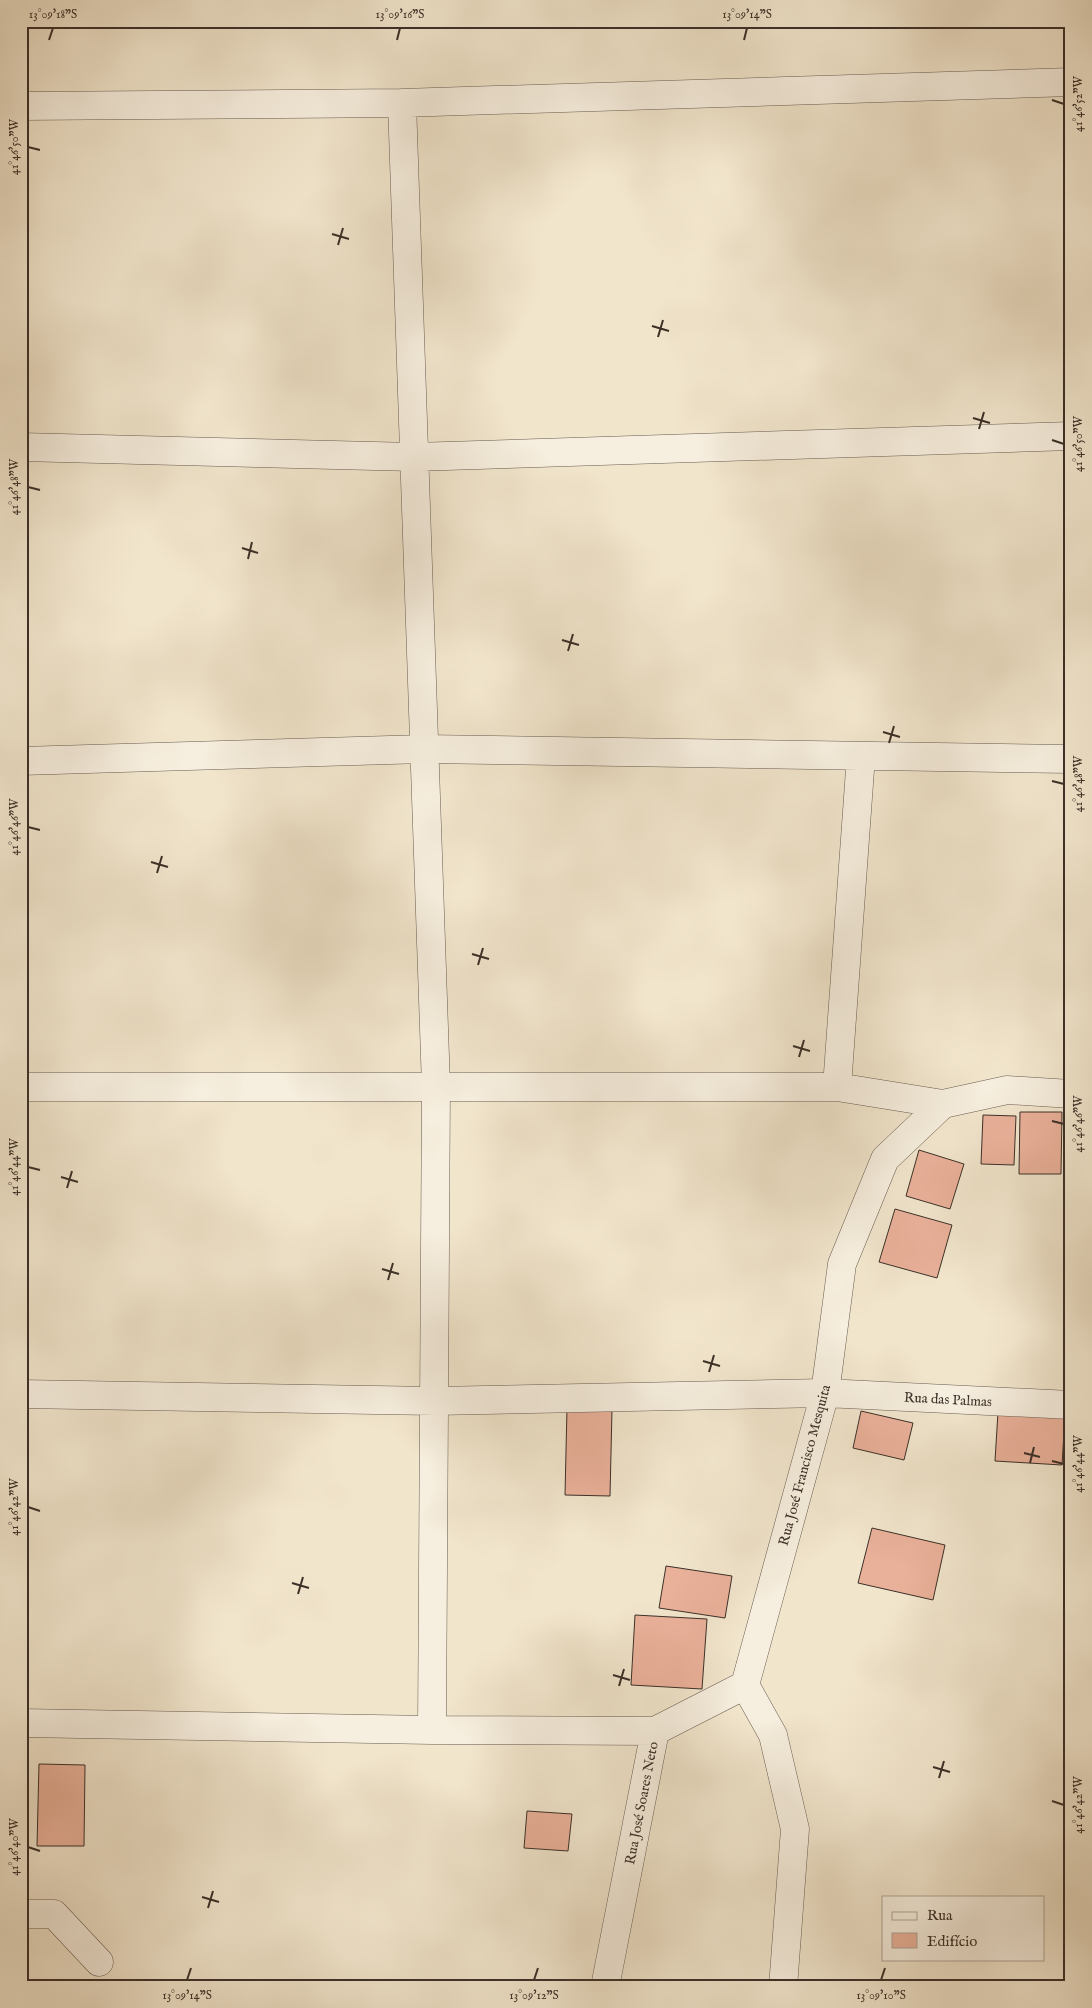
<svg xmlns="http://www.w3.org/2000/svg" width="1092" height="2008" viewBox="0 0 1092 2008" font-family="'IM FELL English',serif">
<rect width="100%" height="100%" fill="#f1e5cc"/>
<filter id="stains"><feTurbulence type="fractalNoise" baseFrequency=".004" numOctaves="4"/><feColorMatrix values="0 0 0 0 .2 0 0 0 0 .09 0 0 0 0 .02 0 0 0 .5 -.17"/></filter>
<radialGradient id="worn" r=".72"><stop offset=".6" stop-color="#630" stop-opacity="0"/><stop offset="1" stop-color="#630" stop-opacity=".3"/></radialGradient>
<path fill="#eab19a" stroke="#3b3028" d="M 1020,1112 L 1062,1112 L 1061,1174 L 1019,1174 Z
M 983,1115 L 1016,1116 L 1014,1165 L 981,1164 Z
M 919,1150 L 964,1164 L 950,1209 L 906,1196 Z
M 895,1209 L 952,1225 L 937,1278 L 879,1262 Z
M 567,1408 L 612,1409 L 610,1496 L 565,1495 Z
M 861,1411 L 913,1423 L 904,1460 L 853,1448 Z
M 998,1412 L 1065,1416 L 1062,1465 L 995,1461 Z
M 1069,1418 L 1071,1419 L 1071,1487 L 1064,1486 Z
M 872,1528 L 945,1545 L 933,1600 L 858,1583 Z
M 666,1566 L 732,1576 L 725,1618 L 659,1608 Z
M 635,1615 L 707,1619 L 702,1689 L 631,1685 Z
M 39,1764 L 85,1765 L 84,1846 L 37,1846 Z
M 527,1811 L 572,1814 L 568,1851 L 524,1848 Z"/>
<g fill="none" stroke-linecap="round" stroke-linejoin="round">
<g stroke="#685d51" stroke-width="29">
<path id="minor" d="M 402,103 L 436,1086 L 432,1730
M 21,106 L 402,103 L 1071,82
M 21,447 L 414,457 L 1071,436
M 21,761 L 424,749 L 1071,759
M 21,1087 L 837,1087 L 943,1104
M 837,1087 L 861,756
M 21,1394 L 435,1401 L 825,1393 L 1071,1405
M 745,1685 L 825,1393 L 842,1264 L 885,1159 L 943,1104 L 1007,1090 L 1071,1094
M 745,1685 L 773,1735 L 795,1829 L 783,1987
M 21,1723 L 432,1730 L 655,1731
M 21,1914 L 54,1914 L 99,1962
M 605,1987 L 655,1731 L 745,1685"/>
</g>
<use href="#minor" stroke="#f6eede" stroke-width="28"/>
</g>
<path fill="none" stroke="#3b3028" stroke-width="2" d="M 49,40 L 53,28M 397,40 L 400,28M 744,40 L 747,28M 1052,100 L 1064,104M 28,147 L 40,150M 332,234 L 349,239M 338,245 L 343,228M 652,326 L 669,331M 658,337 L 663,320M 973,418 L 990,423M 979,429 L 984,412M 1052,440 L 1064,444M 28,487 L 40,490M 242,548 L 258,553M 248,559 L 252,542M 562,640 L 579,645M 568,651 L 573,634M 883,732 L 900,737M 889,743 L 894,726M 1052,781 L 1064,784M 28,827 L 40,830M 151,862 L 168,867M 157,873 L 162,856M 472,954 L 489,959M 478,965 L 483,948M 793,1046 L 810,1051M 799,1057 L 804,1040M 1052,1121 L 1064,1124M 28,1167 L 40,1170M 61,1177 L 78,1182M 67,1188 L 72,1171M 382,1269 L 399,1274M 388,1280 L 393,1263M 703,1361 L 720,1366M 709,1372 L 714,1355M 1024,1453 L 1040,1457M 1052,1461 L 1064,1464M 1030,1463 L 1034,1447M 28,1507 L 40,1511M 292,1583 L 309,1588M 298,1594 L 303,1577M 613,1675 L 630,1680M 619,1686 L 624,1669M 933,1767 L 950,1772M 939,1778 L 944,1761M 1052,1801 L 1064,1805M 28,1847 L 40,1851M 202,1897 L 219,1902M 208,1908 L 213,1891M 187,1980 L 191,1968M 534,1980 L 538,1968M 881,1980 L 885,1968"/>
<g text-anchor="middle" stroke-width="4" stroke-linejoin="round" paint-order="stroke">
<g font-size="14" fill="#3b3028" stroke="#f6eede">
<text transform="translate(948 1399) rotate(3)" y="5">Rua das Palmas</text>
<text transform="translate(804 1465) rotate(-75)" y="5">Rua José Francisco Mesquita</text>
<text transform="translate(641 1803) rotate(-79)" y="5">Rua José Soares Neto</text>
</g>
</g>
<rect width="1092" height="2008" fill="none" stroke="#f1e5cc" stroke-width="55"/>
<rect x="882" y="1896" width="162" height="65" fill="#f6eede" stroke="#aba295"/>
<rect x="892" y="1912" width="25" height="8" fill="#f6eede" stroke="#aba295"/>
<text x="927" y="1920" font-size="15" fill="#3b3028">Rua</text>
<rect x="892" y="1933" width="25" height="15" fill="#eab19a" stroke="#aba295"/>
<text x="927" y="1946" font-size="15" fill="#3b3028">Edifício</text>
<rect x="28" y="28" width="1036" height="1952" fill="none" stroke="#3b3028" stroke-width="2"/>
<g font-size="12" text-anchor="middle" fill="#3b3028">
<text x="53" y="18">13°09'18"S</text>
<text x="400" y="18">13°09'16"S</text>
<text x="747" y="18">13°09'14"S</text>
<text transform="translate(1078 104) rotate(-90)" y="4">41°46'52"W</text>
<text transform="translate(14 147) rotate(-90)" y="4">41°46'50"W</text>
<text transform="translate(1078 444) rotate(-90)" y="4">41°46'50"W</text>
<text transform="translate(14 487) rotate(-90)" y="4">41°46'48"W</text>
<text transform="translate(1078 784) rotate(-90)" y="4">41°46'48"W</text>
<text transform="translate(14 827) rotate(-90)" y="4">41°46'46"W</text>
<text transform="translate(1078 1124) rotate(-90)" y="4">41°46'46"W</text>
<text transform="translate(14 1167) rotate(-90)" y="4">41°46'44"W</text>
<text transform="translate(1078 1464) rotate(-90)" y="4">41°46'44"W</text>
<text transform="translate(14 1507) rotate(-90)" y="4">41°46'42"W</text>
<text transform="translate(1078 1805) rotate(-90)" y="4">41°46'42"W</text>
<text transform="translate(14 1847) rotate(-90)" y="4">41°46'40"W</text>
<text x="187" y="1999">13°09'14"S</text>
<text x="534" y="1999">13°09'12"S</text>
<text x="881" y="1999">13°09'10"S</text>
</g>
<rect width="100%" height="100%" filter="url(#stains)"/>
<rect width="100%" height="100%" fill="url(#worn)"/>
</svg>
